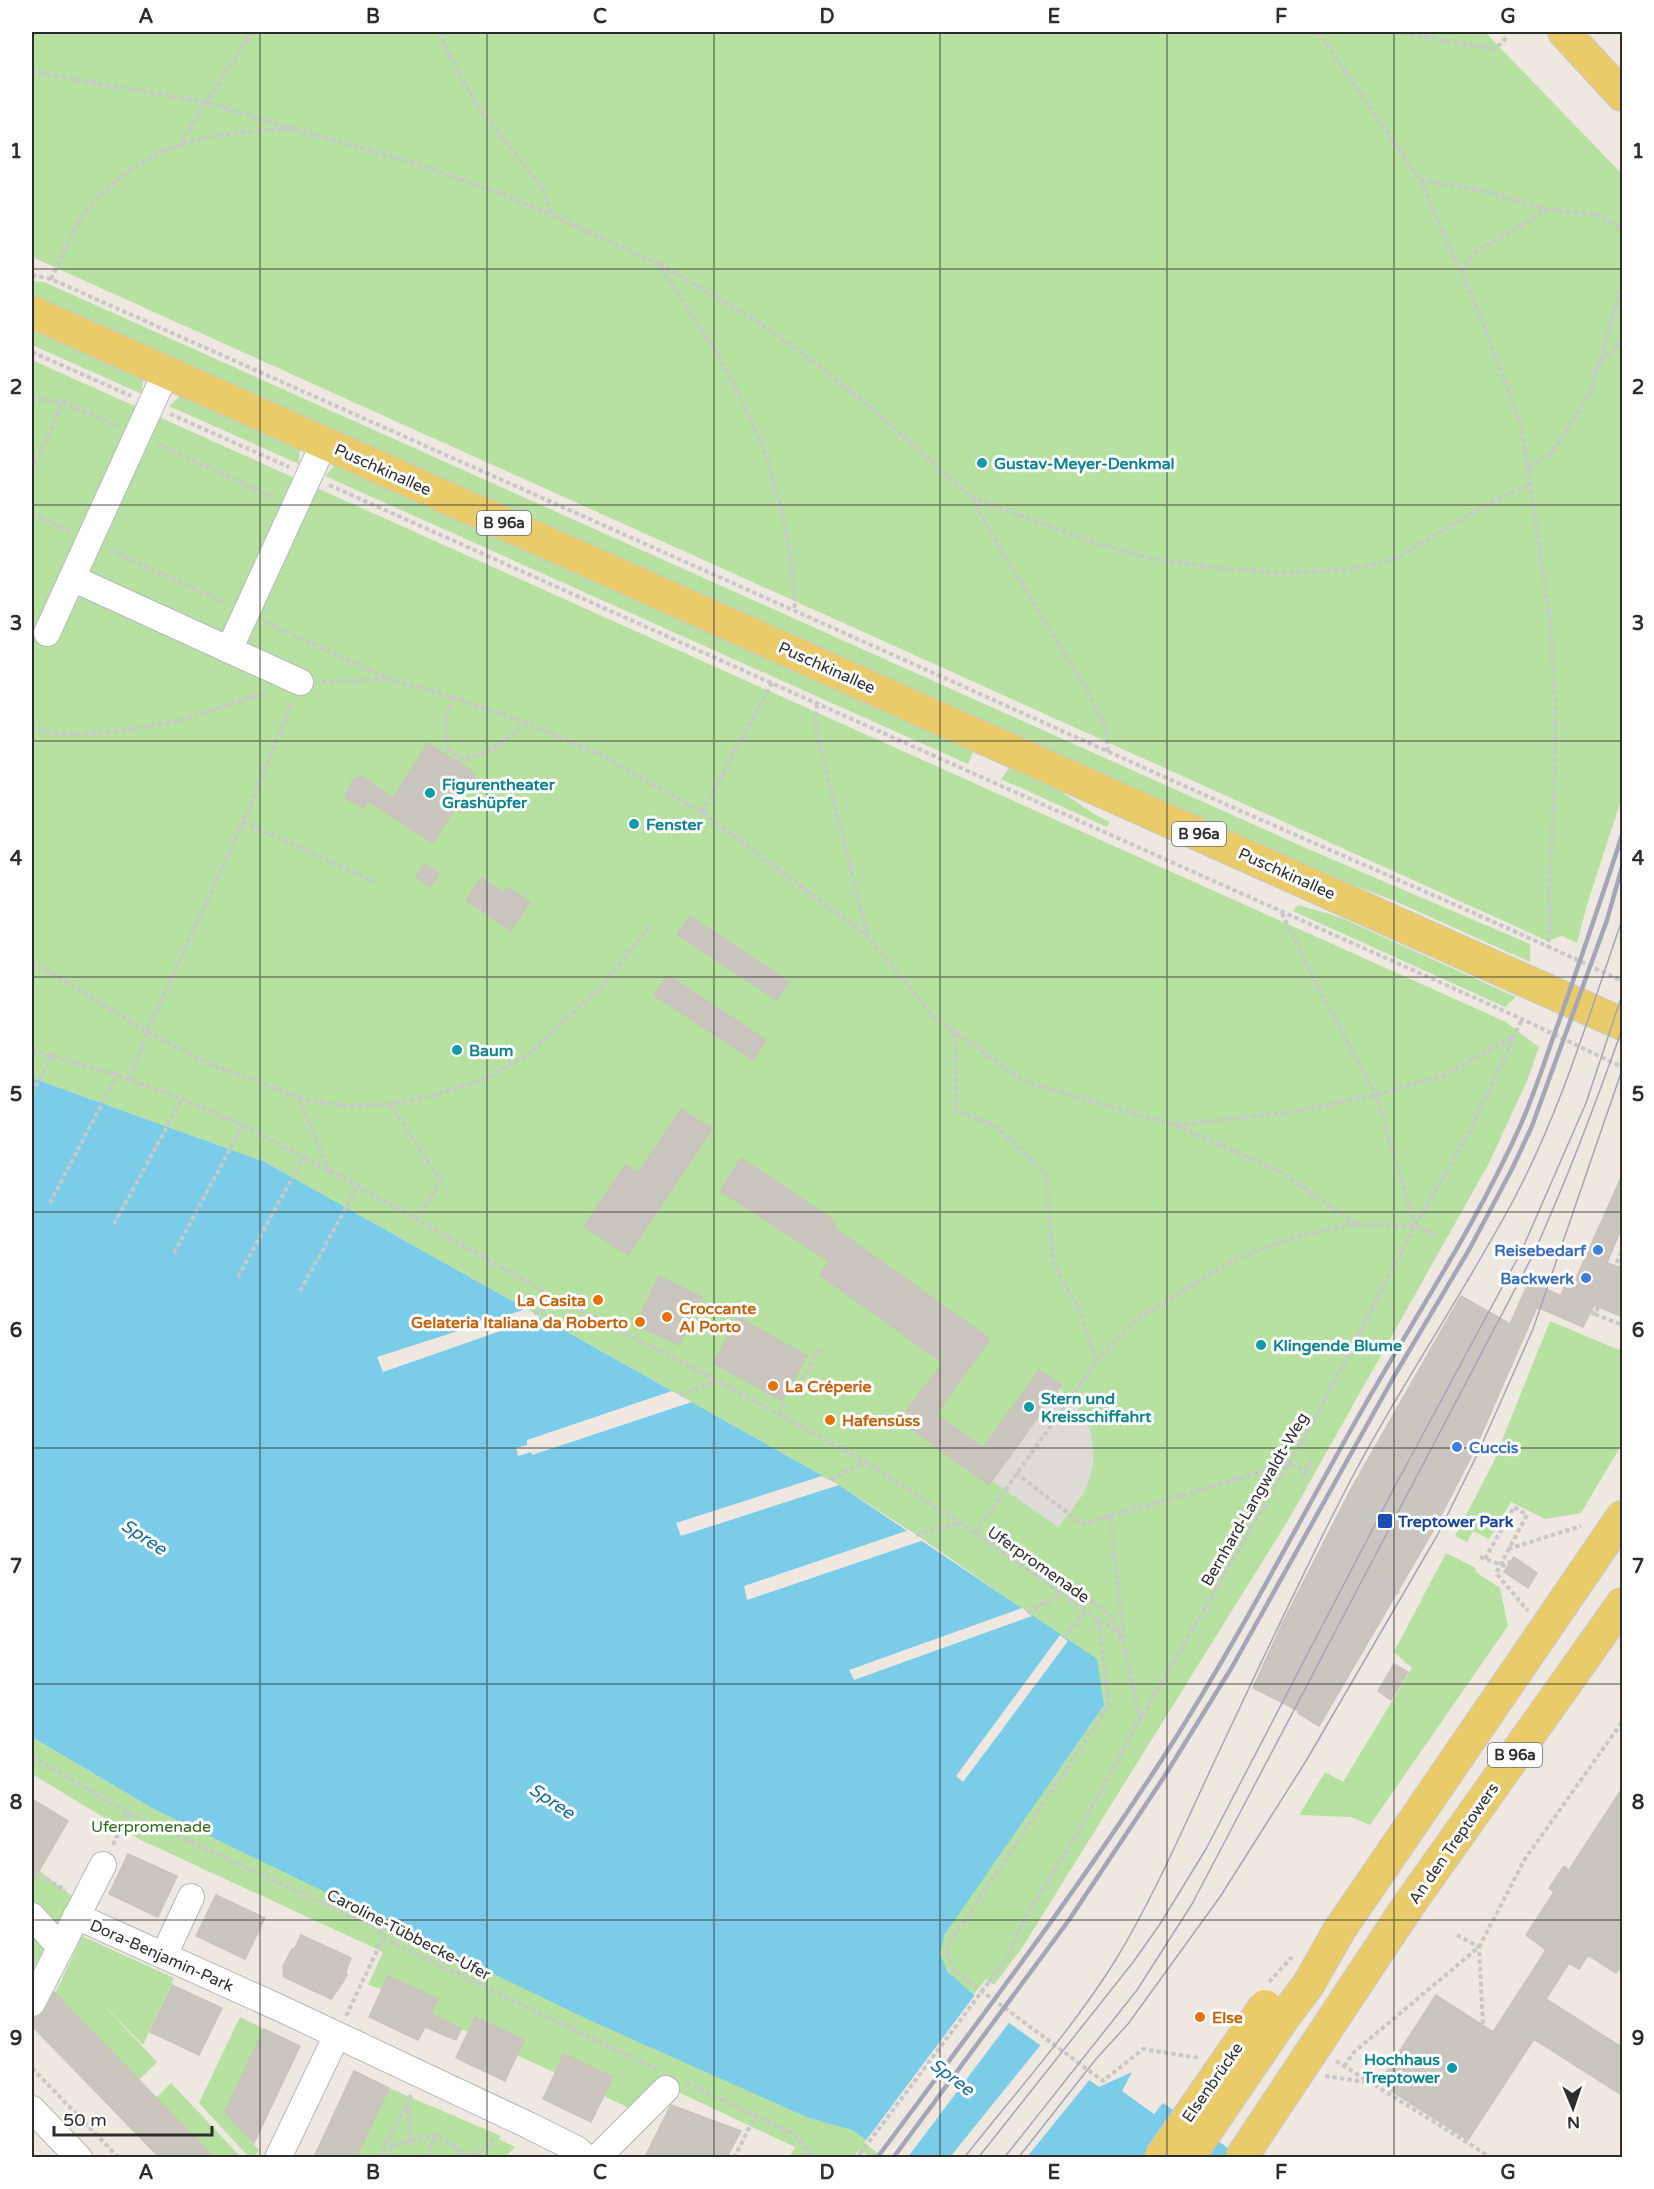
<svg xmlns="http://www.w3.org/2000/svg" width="1654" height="2189" viewBox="0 0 1654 2189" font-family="'Varela Round',sans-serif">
<rect width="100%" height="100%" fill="#eee8e1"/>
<path fill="#b7e1a1" d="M 32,32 L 1485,32 L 1622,174 L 1622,797 L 1587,905 L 1577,943 L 1562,936 L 1548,941 L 32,257 Z
M 32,281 L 44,282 L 1308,849 L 1530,944 L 1530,962 L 1397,902 L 1301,865 L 32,296 Z
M 32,329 L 143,379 L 142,394 L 32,345 Z
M 32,360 L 1506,1022 L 1539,1047 L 1527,1081 L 1489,1163 L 1289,1519 L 1022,1948 L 994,1985 L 986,1979 L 974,1994 C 958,1981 940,1970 940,1948 L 1068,1641 L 924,1540 L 839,1485 L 265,1162 L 32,1078 Z
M 180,396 L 300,449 L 299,464 L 169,406 Z
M 335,465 L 974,751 L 968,764 L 325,476 Z
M 1010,767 L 1058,789 L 1094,814 L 1110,822 L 1107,827 L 1001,779 Z
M 1298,905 L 1330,914 L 1346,920 L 1516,997 L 1505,1007 L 1293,911 Z
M 1550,1321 L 1619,1350 L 1622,1343 L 1622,1444 L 1581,1513 L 1545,1519 L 1511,1502 L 1489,1539 L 1473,1531 L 1467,1542 L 1455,1536 L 1493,1463 Z
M 1446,1553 L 1474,1567 L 1477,1573 L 1500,1588 L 1508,1626 L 1370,1825 L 1351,1817 L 1299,1815 L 1325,1772 L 1343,1782 L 1412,1668 L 1394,1652 Z
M 32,1737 L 152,1808 L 809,2118 L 852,2130 L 890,2157 L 870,2157 L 859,2150 L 854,2157 L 789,2157 L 797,2145 L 795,2147 L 659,2083 L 633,2110 L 606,2097 L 595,2069 L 564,2054 L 555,2072 L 552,2071 L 520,2057 L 517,2054 L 524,2040 L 465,2031 L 433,2017 L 434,2015 L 431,2013 L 438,1999 L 389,1976 L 382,1989 L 368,1985 L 383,1952 L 141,1840 L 32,1774 Z
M 32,1865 L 73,1897 C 61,1922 45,1945 33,1970 Z
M 82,1936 L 174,1978 L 143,2045 L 97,1998 L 157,2062 L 139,2080 L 55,1994 Z
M 240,2017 L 264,2029 L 225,2112 L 259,2150 L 254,2157 L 249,2157 L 199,2103 Z
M 171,2083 L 241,2157 L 214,2157 L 160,2102 L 155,2099 Z
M 389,2088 L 501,2136 L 499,2139 L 515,2147 L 505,2157 L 356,2157 Z"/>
<path fill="#dedbd7" d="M 1059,1388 L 1076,1404 L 1085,1418 L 1091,1433 L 1093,1449 L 1093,1464 L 1088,1484 L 1082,1496 L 1058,1527 L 992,1481 Z"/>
<path fill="#7acce9" d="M 32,1078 L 265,1162 L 839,1485 L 1097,1659 L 1104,1705 L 945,1934 L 940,1954 L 948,1972 L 995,2013 L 1099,2087 L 1132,2072 L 1122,2091 L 1154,2114 L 1163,2103 L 1241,2157 L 890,2157 L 852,2130 L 809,2118 L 587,2019 L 152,1808 L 32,1737 Z"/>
<path fill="#eee8e1" d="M 526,1309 L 541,1317 L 383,1372 L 377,1357 Z
M 672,1391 L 692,1402 L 532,1455 L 531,1452 L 518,1456 L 516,1448 L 527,1445 L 527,1440 Z
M 822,1476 L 839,1485 L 681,1536 L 676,1523 Z
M 909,1530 L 924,1540 L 747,1600 L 744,1586 Z
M 1022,1608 L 1032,1616 L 854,1680 L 849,1670 Z
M 1060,1635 L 1068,1641 L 963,1782 L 956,1776 Z
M 977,1992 L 1011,2020 L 908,2157 L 885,2158 L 864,2143 Z
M 1043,2042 L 1091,2078 L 1027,2157 L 950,2157 Z"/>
<path fill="#cac6bf" stroke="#c9c4ba" stroke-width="1.5" d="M 428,743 L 476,774 L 433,843 L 368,801 L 363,808 L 345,798 L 353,779 L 355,780 L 360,775 L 393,798 Z
M 425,864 L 439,874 L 430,887 L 416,877 Z
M 481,878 L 504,893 L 508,887 L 530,902 L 511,931 L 466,900 Z
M 690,916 L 789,982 L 777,1000 L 677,934 Z
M 668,975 L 766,1040 L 753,1060 L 654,995 Z
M 681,1109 L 712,1129 L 628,1255 L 584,1226 L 625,1165 L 638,1173 Z
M 741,1158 L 836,1222 L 833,1227 L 990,1339 L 936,1414 L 983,1448 L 1039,1370 L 1061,1385 L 989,1485 L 899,1420 L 943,1363 L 820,1275 L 829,1261 L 720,1191 Z
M 1623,1173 L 1623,1224 L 1607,1263 L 1623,1268 L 1623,1317 L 1594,1305 L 1583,1327 L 1537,1307 L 1474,1451 L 1433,1531 L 1319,1726 L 1298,1713 L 1299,1711 L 1253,1688 L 1283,1622 L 1351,1489 L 1461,1296 L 1510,1324 L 1529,1281 L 1561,1296 L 1564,1287 L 1571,1290 Z
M 659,1276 L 702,1297 L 679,1345 L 636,1325 Z
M 738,1317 L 807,1356 L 782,1401 L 714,1363 Z
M 1514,1557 L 1537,1573 L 1528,1588 L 1504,1572 Z
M 1394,1664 L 1408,1672 L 1391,1700 L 1378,1691 Z
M 1623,1787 L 1623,1963 L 1616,1973 L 1588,1955 L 1579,1969 L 1569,1963 L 1546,1999 L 1623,2048 L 1623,2096 L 1534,2039 L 1468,2140 L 1379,2083 L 1436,1995 L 1493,2032 L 1546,1950 L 1526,1935 L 1554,1892 L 1549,1888 L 1564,1866 L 1569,1870 Z
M 32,1799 L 68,1821 L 32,1883 Z
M 128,1854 L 177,1876 L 158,1917 L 109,1894 Z
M 216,1895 L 265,1918 L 245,1959 L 196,1936 Z
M 301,1935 L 351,1958 L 346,1971 L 347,1975 L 343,1982 L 331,1999 L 284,1977 L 283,1966 L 292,1949 L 295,1948 Z
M 388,1976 L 438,1999 L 431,2013 L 461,2029 L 456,2040 L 425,2027 L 418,2040 L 369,2017 Z
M 172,1985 L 222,2008 L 199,2055 L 150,2032 Z
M 54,1992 L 139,2080 L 214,2157 L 159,2157 L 32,2026 L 32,2018 L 40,2016 L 45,2010 Z
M 475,2017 L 524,2040 L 505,2081 L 456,2058 Z
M 264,2029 L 300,2046 L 254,2143 L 225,2112 Z
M 564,2054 L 613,2077 L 591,2122 L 543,2099 Z
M 354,2071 L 389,2088 L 356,2157 L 314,2157 Z
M 671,2105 L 741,2131 L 727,2157 L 645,2157 Z"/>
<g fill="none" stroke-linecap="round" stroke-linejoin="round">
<g stroke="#b4b7c0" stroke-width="28">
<path id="minor" d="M 72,578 L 300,682
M 47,633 L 166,372
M 229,650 L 324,443
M 32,1916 L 60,1947
M 76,1916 L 282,2009 L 528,2125 L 578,2150 L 586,2158
M 164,1955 L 191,1897
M 32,2003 L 103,1865
M 32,2109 L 79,2158
M 278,2158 L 337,2035
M 597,2158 L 666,2089"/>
</g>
<g stroke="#c8c8c8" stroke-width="34">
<path id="major" d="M 1564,32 L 1622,95
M 32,312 L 1622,1024
M 1284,2017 L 1308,1985 L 1340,1929 L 1622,1517
M 1308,2057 L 1408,1906 L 1622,1604"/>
</g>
<path stroke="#c8c8c8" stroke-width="4" stroke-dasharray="4.5 3" stroke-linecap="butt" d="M 440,32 L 448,52 L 476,104 L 543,189 L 552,215 L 659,264 L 718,355 L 743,403 L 766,454 L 782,511 L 791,559 L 795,610
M 1318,32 L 1420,180 L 1481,318 L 1521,425 L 1550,620 L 1555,700 L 1555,771 L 1549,893 L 1550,928 L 1548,946
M 1395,32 L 1495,49 L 1508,36
M 32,72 L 205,102 L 293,129 L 408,161 L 497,192 L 551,215
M 181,142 L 252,32
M 1420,180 L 1494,193 L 1548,210 L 1596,214 L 1617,226 L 1622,231
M 659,264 L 752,318 L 816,363 L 871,408 L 973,498 L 1101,545 L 1151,558 L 1209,567 L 1278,573 L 1343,570 L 1372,565 L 1399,557 L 1472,513 L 1504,496 L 1530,484
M 1461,272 L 1475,252 L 1548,210
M 32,275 L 51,279 C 417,442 783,605 1149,770 C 1306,841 1466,907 1622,981
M 51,279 C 61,259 71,232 84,214 C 91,204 101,195 110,187 C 165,137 218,133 289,129
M 32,352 L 131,396
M 1601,361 L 1622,341
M 32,399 L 63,402 L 119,427
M 170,414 L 289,467
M 158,444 L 274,498
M 1528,468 L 1550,454 L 1566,432 L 1592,388 L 1622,283
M 32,471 L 63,402
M 329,485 L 1522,1019 L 1622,1067
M 973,498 L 985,523 L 1088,692 L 1106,728 L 1108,752
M 32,514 L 71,532
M 110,550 L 226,603
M 265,622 L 389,679 L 452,697 L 527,723 L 601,755 L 702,812 L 859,930 L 868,937 L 933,1016 L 1025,1082 L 1175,1125 L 1281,1172 L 1356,1224
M 322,682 L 386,679
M 452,697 L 446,719 L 447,749 L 464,760 L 493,749 L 526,723
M 817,704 L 815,725 L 868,937
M 32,728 L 55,734 L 105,733 L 178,721 L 267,692
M 702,812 L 772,683
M 243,822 L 375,882
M 1282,913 L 1316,984 L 1376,1095 L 1415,1225
M 32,962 L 72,985 L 147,1032 L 212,1065 L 307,1100 L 348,1106 L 390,1104 L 432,1096 L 486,1078 L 526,1056 L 603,985 L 650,926
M 955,1033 L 956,1111 L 996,1126 L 1046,1174 L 1053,1262 L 1080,1311 L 1096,1362
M 32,1050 L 117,1075 L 182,1099 L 243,1125 L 358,1186 L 534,1286 L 716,1380 L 864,1461 L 975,1533 L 1119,1634
M 130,1080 L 147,1032 L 243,822 L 292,703
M 32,1093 L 52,1056
M 299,1098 L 329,1171
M 390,1104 L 441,1181 L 417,1219
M 1177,1125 L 1291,1112 L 1376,1095 L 1445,1075 L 1514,1036
M 50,1203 L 117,1075
M 114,1224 L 182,1099
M 174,1253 L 243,1125
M 238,1277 L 303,1158
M 300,1291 L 358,1186
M 1591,1312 L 1595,1314 L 1622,1251
M 534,1313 L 565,1303
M 1595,1314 L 1622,1325
M 794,1392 L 821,1347
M 680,1395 L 716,1381
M 779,1415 L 786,1403
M 1016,1473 L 1082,1524 L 1290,1464 L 1306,1471
M 1303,1477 L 1311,1461
M 831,1480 L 864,1462
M 1110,1515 L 1124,1639
M 975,1533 L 1096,1362 L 1139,1317 L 1236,1259 L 1298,1236 L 1356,1224 L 1415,1226 L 1438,1236
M 916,1535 L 958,1523
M 1508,1549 L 1581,1526
M 1318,1552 L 1349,1567
M 1480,1557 L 1507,1567
M 1333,1559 L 1337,1551
M 1485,1559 L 1514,1507 L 1527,1515 L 1496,1573 L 1528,1611
M 1500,1564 L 1510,1562
M 1369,1577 L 1399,1593
M 1384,1585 L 1388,1577
M 1081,1608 L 1088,1599 L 1111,1616 L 1124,1645 L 1140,1718
M 1027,1612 L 1061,1595
M 1098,1620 L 1109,1705 L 947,1947 L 951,1968 L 1103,2081 L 1143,2049 L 1199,2058
M 1064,1638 L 1085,1611
M 32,1756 L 128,1813 L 379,1929 L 383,1938 L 658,2070
M 113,1845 L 128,1813
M 32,1872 L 66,1890
M 1457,1935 L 1479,1947 L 1483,2025
M 989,1982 L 1007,1958 L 1025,1918 L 1076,1836 L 1131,1735 L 1313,1422 L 1415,1226 L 1469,1133 L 1522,1019
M 1269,1982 L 1292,1957
M 346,2016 L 383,1938
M 1336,2061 L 1492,2158
M 1344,2066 L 1354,2052 L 1479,1947 L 1525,1859 L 1622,1722
M 32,2068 L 119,2158
M 1325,2076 L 1372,2083
M 686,2083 L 794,2134 L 812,2156 L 810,2158
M 411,2141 L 435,2135 L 466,2154
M 379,2158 L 408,2102
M 389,2158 L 392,2145 L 411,2141 L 408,2102 L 412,2093
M 428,2158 L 435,2135
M 449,2158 L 480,2152
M 475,2158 L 496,2135
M 734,2158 L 755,2116
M 858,2158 L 860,2154"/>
<use href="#minor" stroke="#fff" stroke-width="26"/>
<use href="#major" stroke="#eacb69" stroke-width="32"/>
<path stroke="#a3a6b6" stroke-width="1.5" d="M 964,2158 C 1015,2093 1071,2031 1115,1961 C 1158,1890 1189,1814 1225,1739 C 1264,1656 1303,1573 1345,1491 C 1397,1390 1462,1297 1515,1197 C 1561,1110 1590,1012 1622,920
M 978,2158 L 1134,1961 L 1160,1924 L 1206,1849 L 1393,1490 L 1521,1252 L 1586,1103 L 1622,995
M 1004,2158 L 1137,1990 L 1192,1904 L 1532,1257 C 1566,1182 1595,1106 1622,1029
M 1018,2158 L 1096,2059 L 1128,2024 L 1220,1897 L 1306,1761 L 1438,1534 L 1478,1453 L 1533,1329 L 1622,1070"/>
<path stroke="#a3a6b6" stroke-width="4.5" d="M 877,2158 C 979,2020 1083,1884 1175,1739 C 1239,1637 1294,1531 1353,1426 C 1409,1325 1474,1230 1521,1124 C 1535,1092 1546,1057 1558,1024 C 1580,961 1602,898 1622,835
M 893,2158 L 1069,1920 L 1164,1777 L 1232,1667 L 1396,1373 L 1470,1248 L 1512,1169 L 1532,1126 L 1607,920 L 1622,867"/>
<g stroke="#c8c8c8" stroke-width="34" stroke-linecap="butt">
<path id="major-bridge" d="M 1160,2158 L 1265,2006
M 1188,2158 L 1284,2017
M 1241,2158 L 1308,2057"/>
</g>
<path stroke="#c8c8c8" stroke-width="4" stroke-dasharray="4.5 3" stroke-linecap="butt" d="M 860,2154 L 989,1982"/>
<use href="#major-bridge" stroke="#eacb69" stroke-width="32"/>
</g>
<path fill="none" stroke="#2d2d2d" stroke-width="1.5" stroke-opacity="0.55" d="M 260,32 L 260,2158M 487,32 L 487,2158M 714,32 L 714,2158M 940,32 L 940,2158M 1167,32 L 1167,2158M 1394,32 L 1394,2158M 32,269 L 1622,269M 32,505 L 1622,505M 32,741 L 1622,741M 32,977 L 1622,977M 32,1212 L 1622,1212M 32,1448 L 1622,1448M 32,1684 L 1622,1684M 32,1920 L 1622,1920"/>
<g fill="#0f9aa8" stroke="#fff" stroke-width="2">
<circle cx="982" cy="463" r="6"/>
<circle cx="430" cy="793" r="6"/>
<circle cx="634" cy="824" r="6"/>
<circle cx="457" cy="1050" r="6"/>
<circle cx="1261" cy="1345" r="6"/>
<circle cx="1029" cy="1407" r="6"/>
<circle cx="1452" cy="2068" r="6"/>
</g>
<g fill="#3f7fe0" stroke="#fff" stroke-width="2">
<circle cx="1598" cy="1250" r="6"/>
<circle cx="1586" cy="1278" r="6"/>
<circle cx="1457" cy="1447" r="6"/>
</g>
<g fill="#e8710a" stroke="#fff" stroke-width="2">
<circle cx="598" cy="1300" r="6"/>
<circle cx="667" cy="1317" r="6"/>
<circle cx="640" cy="1322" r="6"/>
<circle cx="773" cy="1386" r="6"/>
<circle cx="830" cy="1420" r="6"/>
<circle cx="1200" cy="2017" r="6"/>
</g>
<rect fill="#1a4fb4" stroke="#fff" stroke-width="2" x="1377" y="1513" width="16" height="16" rx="3"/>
<g text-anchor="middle" stroke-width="6" stroke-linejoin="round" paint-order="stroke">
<g fill="#fff" stroke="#6c6c6c" stroke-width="1.5">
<rect x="477" y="511" width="54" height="24" rx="4.5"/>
<rect x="1172" y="822" width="54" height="24" rx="4.5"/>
<rect x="1488" y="1743" width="54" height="24" rx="4.5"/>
</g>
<g font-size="15" font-weight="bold" fill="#2d2d2d">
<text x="504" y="528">B 96a</text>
<text x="1199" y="839">B 96a</text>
<text x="1515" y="1760">B 96a</text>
</g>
<g font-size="16" font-weight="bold" fill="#0d838f" stroke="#fff" text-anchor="start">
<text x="994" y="469">Gustav-Meyer-Denkmal</text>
<text x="442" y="790">Figurentheater<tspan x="442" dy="18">Grashüpfer</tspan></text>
<text x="646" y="830">Fenster</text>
<text x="469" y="1056">Baum</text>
<text x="1273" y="1351">Klingende Blume</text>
<text x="1041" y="1404">Stern und<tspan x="1041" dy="18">Kreisschiffahrt</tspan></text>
<text x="1440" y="2065" text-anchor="end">Hochhaus<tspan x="1440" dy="18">Treptower</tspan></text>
</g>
<g font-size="16" fill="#2d2d2d" stroke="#fff">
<text transform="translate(383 469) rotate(24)" y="6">Puschkinallee</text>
<text transform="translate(827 667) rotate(24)" y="6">Puschkinallee</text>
<text transform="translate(1287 873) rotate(24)" y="6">Puschkinallee</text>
<text transform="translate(1254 1499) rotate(-60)" y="6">Bernhard-Langwaldt-Weg</text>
<text transform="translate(1039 1564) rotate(35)" y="6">Uferpromenade</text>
<text transform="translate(1453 1843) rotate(-55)" y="6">An den Treptowers</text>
<text transform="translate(409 1934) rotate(27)" y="6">Caroline-Tübbecke-Ufer</text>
<text transform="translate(162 1955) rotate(24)" y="6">Dora-Benjamin-Park</text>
<text transform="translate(1212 2082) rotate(-55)" y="6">Elsenbrücke</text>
</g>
<g font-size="16" font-weight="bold" fill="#366cbe" stroke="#fff" text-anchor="end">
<text x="1586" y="1256">Reisebedarf</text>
<text x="1574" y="1284">Backwerk</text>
<text x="1469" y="1453" text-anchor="start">Cuccis</text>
</g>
<g font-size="16" font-weight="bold" fill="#c56008" stroke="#fff" text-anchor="start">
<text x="586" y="1306" text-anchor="end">La Casita</text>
<text x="679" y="1314">Croccante<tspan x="679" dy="18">Al Porto</tspan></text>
<text x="628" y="1328" text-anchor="end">Gelateria Italiana da Roberto</text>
<text x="785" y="1392">La Créperie</text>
<text x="842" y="1426">Hafensüss</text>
<text x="1212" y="2023">Else</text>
</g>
<g font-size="16" font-weight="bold" fill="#164399" stroke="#fff" text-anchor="start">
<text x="1398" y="1527">Treptower Park</text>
</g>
<g font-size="16" fill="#2f691f" stroke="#fff">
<text x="151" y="1832">Uferpromenade</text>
</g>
<g font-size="18" font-style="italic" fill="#156d9a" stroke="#fff">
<text transform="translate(144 1537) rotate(33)" y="6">Spree</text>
<text transform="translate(552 1801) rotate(33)" y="6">Spree</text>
<text transform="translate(952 2077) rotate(37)" y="6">Spree</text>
</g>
</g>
<rect width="1654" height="2189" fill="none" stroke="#ffffff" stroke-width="66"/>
<g transform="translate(1573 2108) rotate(178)" stroke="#ffffff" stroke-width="4.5" paint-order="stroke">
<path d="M0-4.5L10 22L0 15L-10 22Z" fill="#2d2d2d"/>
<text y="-9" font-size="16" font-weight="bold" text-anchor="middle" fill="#2d2d2d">N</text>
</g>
<path d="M54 2126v9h158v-9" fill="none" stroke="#2d2d2d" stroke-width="3"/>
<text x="63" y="2126" font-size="18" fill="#2d2d2d" stroke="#ffffff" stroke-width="4.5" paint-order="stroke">50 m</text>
<rect x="33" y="33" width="1588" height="2123" fill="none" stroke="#2d2d2d" stroke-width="2"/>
<g font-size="20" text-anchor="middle" font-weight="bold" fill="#2d2d2d">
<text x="146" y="23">A</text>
<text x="373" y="23">B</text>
<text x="600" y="23">C</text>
<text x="827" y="23">D</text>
<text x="1054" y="23">E</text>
<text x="1281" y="23">F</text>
<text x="1508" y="23">G</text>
<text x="16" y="158">1</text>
<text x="1638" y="158">1</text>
<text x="16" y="394">2</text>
<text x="1638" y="394">2</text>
<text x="16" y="630">3</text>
<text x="1638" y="630">3</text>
<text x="16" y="865">4</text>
<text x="1638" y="865">4</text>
<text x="16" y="1101">5</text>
<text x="1638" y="1101">5</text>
<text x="16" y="1337">6</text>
<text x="1638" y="1337">6</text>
<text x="16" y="1573">7</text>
<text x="1638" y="1573">7</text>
<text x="16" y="1809">8</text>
<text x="1638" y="1809">8</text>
<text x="16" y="2045">9</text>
<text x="1638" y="2045">9</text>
<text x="146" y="2179">A</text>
<text x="373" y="2179">B</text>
<text x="600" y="2179">C</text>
<text x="827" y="2179">D</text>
<text x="1054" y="2179">E</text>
<text x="1281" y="2179">F</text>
<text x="1508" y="2179">G</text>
</g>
</svg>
